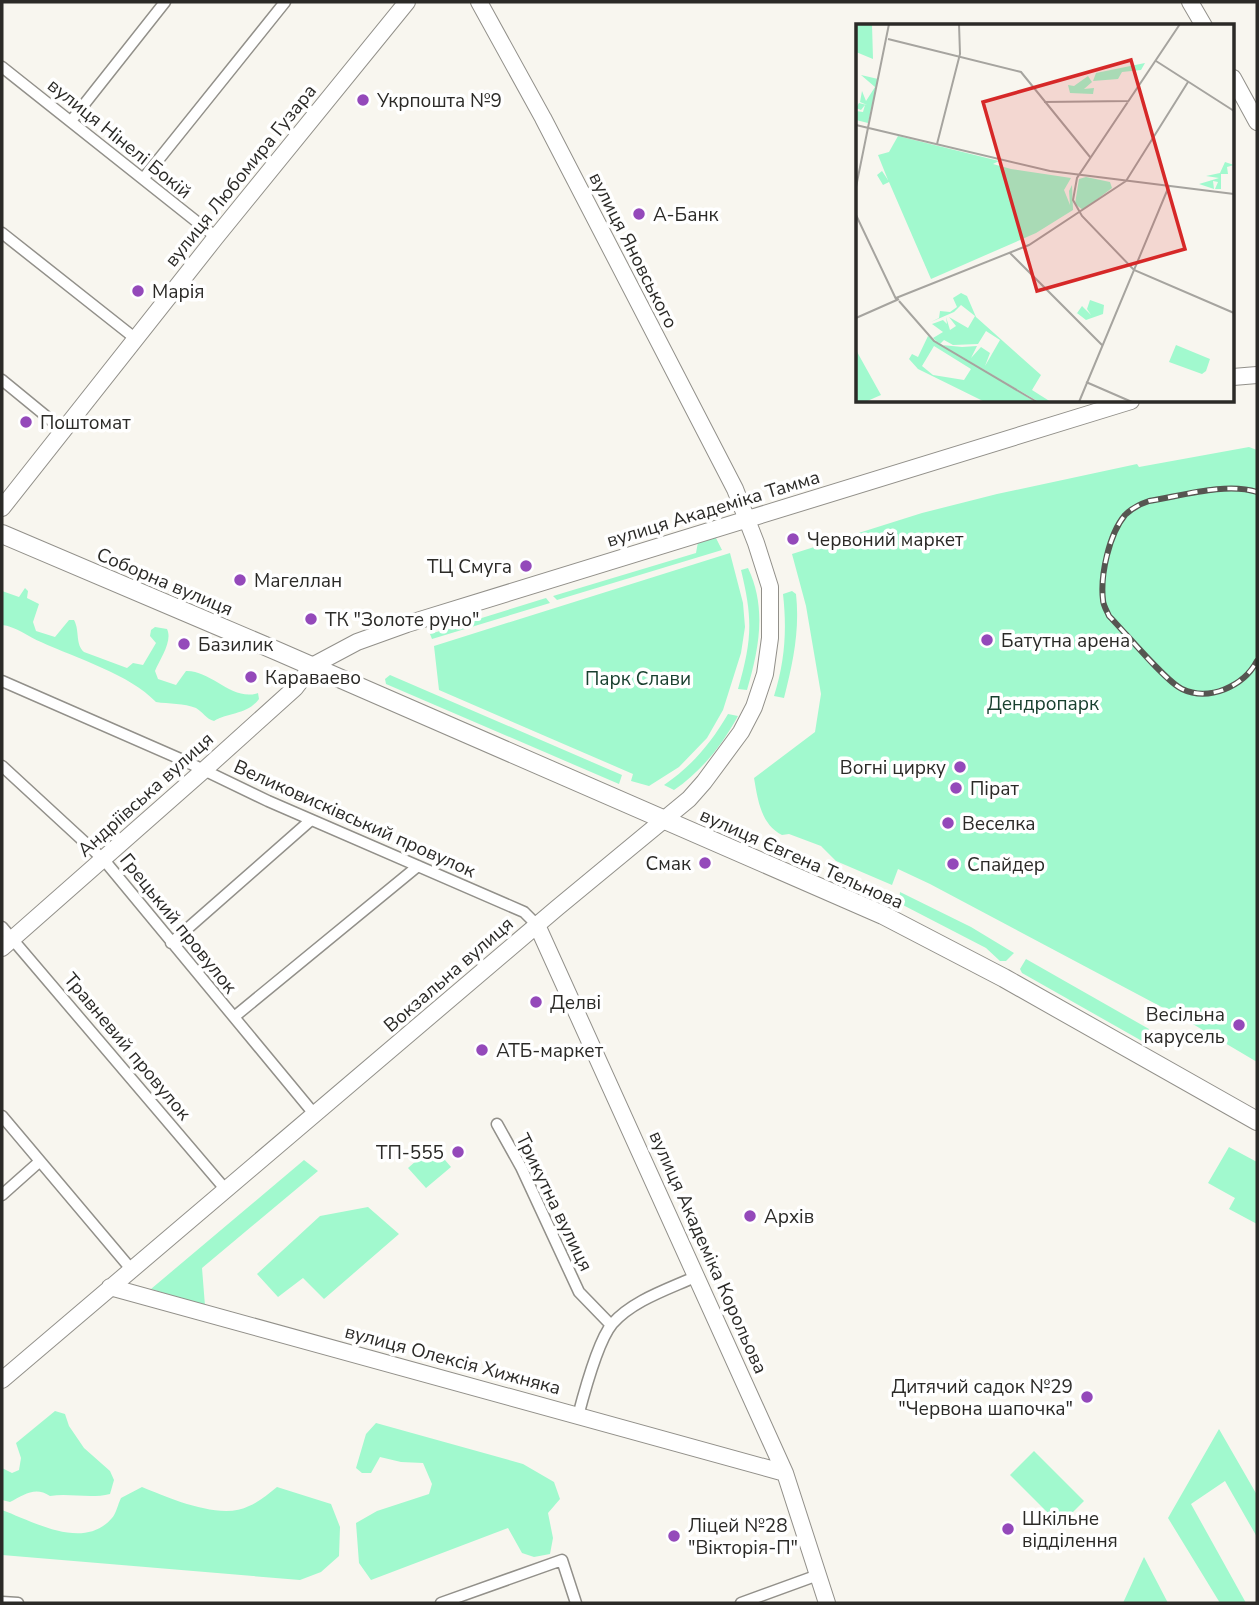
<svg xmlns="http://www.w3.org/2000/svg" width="1259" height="1605" viewBox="0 0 1259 1605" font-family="'Nunito Sans',sans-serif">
<rect width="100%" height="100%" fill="#f8f6ef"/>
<path fill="#a1f9ce" d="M 1249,447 L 1257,450 L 1257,1062 L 1186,1020 L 930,884 L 898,869 L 892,885 L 836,861 L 821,846 L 789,834 L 782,835 C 761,824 758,801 754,778 L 815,732 L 821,694 L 806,606 L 792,554 L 922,513 L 997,494 L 1137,464 L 1139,467 Z
M 715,536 L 722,550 L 557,600 L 553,596 L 696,553 L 698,542 Z
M 730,553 L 743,603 L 745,627 L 741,653 L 723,710 L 707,738 L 679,767 L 649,786 L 631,781 L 633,774 L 439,690 L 434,646 Z
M 748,568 C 767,608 759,649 747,690 L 738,689 C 752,640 753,619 741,570 Z
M 25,588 L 28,591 L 27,598 L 39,604 L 33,622 L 36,631 L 55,637 L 69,620 L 74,620 C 80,631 75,644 84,652 L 127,668 L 133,663 L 143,665 L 156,643 L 150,636 L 151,630 L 155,627 L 167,629 C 173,641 160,659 155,671 L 158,679 L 176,685 L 186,671 C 211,670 233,702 258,693 L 259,699 C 247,715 229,712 214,721 C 206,719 203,712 196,708 C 184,703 169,704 156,702 C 129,674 78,659 41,642 C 29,637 15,626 2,625 L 2,591 L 19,597 Z
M 792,591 L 796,594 C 800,630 793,663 784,698 L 774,696 C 785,661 787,630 783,594 Z
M 546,598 L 550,603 L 432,639 L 430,634 Z
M 390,675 L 622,775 L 619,784 L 386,684 L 385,679 Z
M 728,714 L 738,716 C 722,745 702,771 674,790 L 664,785 C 692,766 711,743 728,714 Z
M 900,892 L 971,927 L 1014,953 L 1006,961 L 1000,961 L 986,948 L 899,903 Z
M 1026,959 L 1149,1029 L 1142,1041 L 1022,973 L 1020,969 Z
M 433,1146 L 451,1167 L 426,1188 L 408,1168 Z
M 1229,1147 L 1257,1162 L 1257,1224 L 1229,1209 L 1235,1198 L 1208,1183 Z
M 304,1160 L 318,1171 L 202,1268 L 205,1306 L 151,1289 Z
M 368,1207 L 399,1234 L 324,1299 L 303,1278 L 278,1297 L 257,1274 L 320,1216 Z
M 55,1411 L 65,1414 L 69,1426 L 84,1448 L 110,1471 L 114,1480 L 110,1494 C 90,1499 70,1493 50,1496 C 35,1486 24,1495 10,1502 L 2,1500 L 2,1468 L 12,1473 L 19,1470 L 21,1458 L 16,1443 Z
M 376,1423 L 523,1464 L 554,1482 L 560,1499 L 548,1513 L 553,1538 L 550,1554 L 534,1557 L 522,1553 L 508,1528 L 371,1580 L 359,1563 L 356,1523 L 377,1511 L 429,1494 L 432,1484 L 423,1463 L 401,1462 L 380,1457 L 371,1473 L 362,1473 L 356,1468 L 366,1434 Z
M 1219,1429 L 1257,1495 L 1257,1537 L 1225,1481 L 1191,1504 L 1246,1603 L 1220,1603 L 1168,1518 Z
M 1034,1451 L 1084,1501 L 1060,1525 L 1010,1475 Z
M 142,1487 C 169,1498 221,1521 249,1506 C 259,1502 268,1494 277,1487 L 331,1504 L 340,1527 L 339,1556 L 321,1572 L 300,1580 L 2,1555 L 2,1510 C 34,1522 84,1551 112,1518 C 116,1514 118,1504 121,1498 Z
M 1144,1557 L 1168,1603 L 1123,1603 Z"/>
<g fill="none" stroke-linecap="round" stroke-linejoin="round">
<g stroke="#92908a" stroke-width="13">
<path id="street" d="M 2,67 L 216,237
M 71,121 L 165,2
M 143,179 L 285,2
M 2,233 L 136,339
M 2,380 L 63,430
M 2,681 L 185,761 L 268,801 L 524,912 L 537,925
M 2,766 L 104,860 L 315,1115
M 2,927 L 226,1190
M 171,943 L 311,820
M 234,1017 L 418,866
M 2,1116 L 131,1269
M 497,1124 L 521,1167 L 579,1292 L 611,1325
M 2,1195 L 39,1162
M 578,1416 C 584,1393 598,1341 612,1324 C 633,1300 669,1289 697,1276
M 2,1602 L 18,1603
M 441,1603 L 562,1560 L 576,1603
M 741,1603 L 818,1575"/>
</g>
<g stroke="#92908a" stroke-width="18">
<path id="secondary" d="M 1190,2 L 1204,26
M 1233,78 L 1257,122
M 1233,377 L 1257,375
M 2,508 L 216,237 L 407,2
M 537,925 L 785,1473 L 827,1603
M 2,948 L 204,770 L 295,688 L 312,666 L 357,642 L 407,624 L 1131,401
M 110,1287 L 785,1473
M 2,1380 L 557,908 L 689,799 L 704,782 L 741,732 L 754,707 L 765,674 L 770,638 L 770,587 L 756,543 L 735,489 L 543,118 L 479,2"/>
</g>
<g stroke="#92908a" stroke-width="20">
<path id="primary" d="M 2,534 L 277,651 L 883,915 L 1004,978 L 1257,1121"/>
</g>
<use href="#street" stroke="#fff" stroke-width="10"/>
<use href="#secondary" stroke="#fff" stroke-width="16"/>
<use href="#primary" stroke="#fff" stroke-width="18"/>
<g stroke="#565551" stroke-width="6">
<path id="rail" d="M 1257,492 C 1226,482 1181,496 1149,501 C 1140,504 1132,508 1125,515 C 1109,534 1100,576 1103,600 C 1103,605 1107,611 1109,616 C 1124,631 1166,682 1182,689 C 1209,702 1244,686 1257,661"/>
</g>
<use href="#rail" stroke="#fff" stroke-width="3.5" stroke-dasharray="10" stroke-linecap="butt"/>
</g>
<g fill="#9449ba" stroke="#fff" stroke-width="2.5">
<circle cx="363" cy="100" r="7"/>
<circle cx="639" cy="214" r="7"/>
<circle cx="138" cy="291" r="7"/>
<circle cx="26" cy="422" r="7"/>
<circle cx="793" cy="539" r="7"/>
<circle cx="526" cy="566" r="7"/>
<circle cx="240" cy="580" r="7"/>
<circle cx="311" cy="619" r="7"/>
<circle cx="987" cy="640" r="7"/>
<circle cx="184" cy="644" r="7"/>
<circle cx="251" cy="677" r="7"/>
<circle cx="960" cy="767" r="7"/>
<circle cx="956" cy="788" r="7"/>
<circle cx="948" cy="823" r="7"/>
<circle cx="705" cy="863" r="7"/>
<circle cx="953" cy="864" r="7"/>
<circle cx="536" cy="1002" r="7"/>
<circle cx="1239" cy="1025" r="7"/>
<circle cx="482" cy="1050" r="7"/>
<circle cx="458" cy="1152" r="7"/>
<circle cx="750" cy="1216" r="7"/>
<circle cx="1087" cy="1397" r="7"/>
<circle cx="1008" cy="1529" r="7"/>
<circle cx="674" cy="1536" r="7"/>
</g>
<g text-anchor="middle" stroke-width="7" stroke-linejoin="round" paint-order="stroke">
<g font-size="19" fill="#2b2a27" stroke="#fff" text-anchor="start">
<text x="377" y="107">Укрпошта №9</text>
<text x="653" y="221">А-Банк</text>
<text x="152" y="298">Марія</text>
<text x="40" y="429">Поштомат</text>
<text x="807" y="546">Червоний маркет</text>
<text x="512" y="573" text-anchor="end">ТЦ Смуга</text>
<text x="254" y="587">Магеллан</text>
<text x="325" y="626">ТК "Золоте руно"</text>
<text x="1001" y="647">Батутна арена</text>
<text x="198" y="651">Базилик</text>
<text x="265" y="684">Караваево</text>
<text x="946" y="774" text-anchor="end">Вогні цирку</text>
<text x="970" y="795">Пірат</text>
<text x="962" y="830">Веселка</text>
<text x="691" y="870" text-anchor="end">Смак</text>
<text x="967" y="871">Спайдер</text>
<text x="550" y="1009">Делві</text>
<text x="1225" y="1021" text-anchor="end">Весільна<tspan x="1225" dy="22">карусель</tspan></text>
<text x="496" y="1057">АТБ-маркет</text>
<text x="444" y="1159" text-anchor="end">ТП-555</text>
<text x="764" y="1223">Архів</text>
<text x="1073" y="1393" text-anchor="end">Дитячий садок №29<tspan x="1073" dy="22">"Червона шапочка"</tspan></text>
<text x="1022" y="1525">Шкільне<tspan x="1022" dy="22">відділення</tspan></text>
<text x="688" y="1532">Ліцей №28<tspan x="688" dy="22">"Вікторія-П"</tspan></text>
</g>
<g font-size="19" fill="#2b2a27" stroke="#fff">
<text transform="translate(120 138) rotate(39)" y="7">вулиця Нінелі Бокій</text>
<text transform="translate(240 175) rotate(-51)" y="7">вулиця Любомира Гузара</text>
<text transform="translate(634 250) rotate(63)" y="7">вулиця Яновського</text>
<text transform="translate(713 508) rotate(-17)" y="7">вулиця Академіка Тамма</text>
<text transform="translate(165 581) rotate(23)" y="7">Соборна вулиця</text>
<text transform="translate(145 794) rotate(-42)" y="7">Андріївська вулиця</text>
<text transform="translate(355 818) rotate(24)" y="7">Великовисківський провулок</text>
<text transform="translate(802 858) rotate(24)" y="7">вулиця Євгена Тельнова</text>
<text transform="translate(179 923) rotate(51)" y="7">Грецький провулок</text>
<text transform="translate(448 974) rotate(-41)" y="7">Вокзальна вулиця</text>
<text transform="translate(128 1046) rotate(50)" y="7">Травневий провулок</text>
<text transform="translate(555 1202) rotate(64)" y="7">Трикутна вулиця</text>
<text transform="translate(709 1252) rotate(66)" y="7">вулиця Академіка Корольова</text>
<text transform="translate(453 1359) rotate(15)" y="7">вулиця Олексія Хижняка</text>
</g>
<g font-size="19" fill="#19402f" stroke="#fff">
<text x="638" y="685">Парк Слави</text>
<text x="1043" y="710">Дендропарк</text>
</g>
</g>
<g transform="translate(856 24)">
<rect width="378" height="378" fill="#f8f6ef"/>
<path d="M 0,0 L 16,0 L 17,35 L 0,28 ZM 289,39 L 285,46 L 266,48 L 262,55 L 237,57 L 240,49 ZM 5,51 L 22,55 L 12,99 L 0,96 L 0,87 L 7,88 L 9,81 L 5,86 L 0,84 L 3,79 L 11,81 L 4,78 L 6,67 L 10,77 L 19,63 ZM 232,52 L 236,58 L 228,65 L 238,64 L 237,70 L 214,69 L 212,61 L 218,62 ZM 42,112 L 143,137 L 137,140 L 155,145 L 215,154 L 208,166 L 214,181 L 213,167 L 216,161 L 217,186 L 180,209 L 75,255 L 33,158 L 27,161 L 21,151 L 26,147 L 32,156 L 22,131 L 33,128 ZM 369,138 L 378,141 L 371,143 L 372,150 L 365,150 L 365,165 L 359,165 L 362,158 L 357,157 L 358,165 L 343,160 L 363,154 L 350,152 L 364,149 ZM 230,153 L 254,158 L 256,164 L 227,186 L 219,180 L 223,155 ZM 105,269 L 111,272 L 120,293 L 185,351 L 176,366 L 195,378 L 183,378 L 86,321 L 106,323 L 121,322 L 115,334 L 125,323 L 134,329 L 129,342 L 144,316 L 130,307 L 122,320 L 97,321 L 88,316 L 84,320 L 77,314 L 87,308 L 76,300 L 87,296 L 91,300 L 90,293 L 94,306 L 100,302 L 93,293 L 112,304 L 119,292 L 105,281 L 98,288 L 75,298 L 83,294 L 84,287 L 94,288 L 101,283 L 97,274 ZM 234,276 L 248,281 L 247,290 L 230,296 L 221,289 L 219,292 L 226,282 L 235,291 L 231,285 ZM 72,312 L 179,378 L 129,378 L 62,345 L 53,335 L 56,330 L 62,333 ZM 78,322 L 115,345 L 108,356 L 77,351 L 66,342 ZM 320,321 L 354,335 L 350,347 L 346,350 L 313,338 ZM 0,326 L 25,371 L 9,378 L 0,378 Z" fill="#a1f9ce" fill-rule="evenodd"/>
<path fill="none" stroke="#a6a49f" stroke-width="2" d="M 324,0 L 221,154 L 217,176 L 226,192 L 278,246 L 378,289M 32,15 L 165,48 L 234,133M 300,37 L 378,87M 188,78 L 273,77M 0,101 L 194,147 L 378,170M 81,120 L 104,30 L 103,0M 270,157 L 332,58M 0,163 L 33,0M 0,191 L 40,275M 154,229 L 246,321M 40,274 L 173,221 L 270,157M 43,277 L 78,317 L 181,378M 0,294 L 43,275M 230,358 L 276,378M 223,378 L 313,162"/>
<path fill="#d62828" fill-opacity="0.15" stroke="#d62828" stroke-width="3.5" d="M 275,36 L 329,225 L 181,267 L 127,78 Z"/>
<rect width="378" height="378" fill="none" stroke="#2b2a27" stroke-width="3.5"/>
</g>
<rect width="1259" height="1605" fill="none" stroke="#2b2a27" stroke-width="7"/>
</svg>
